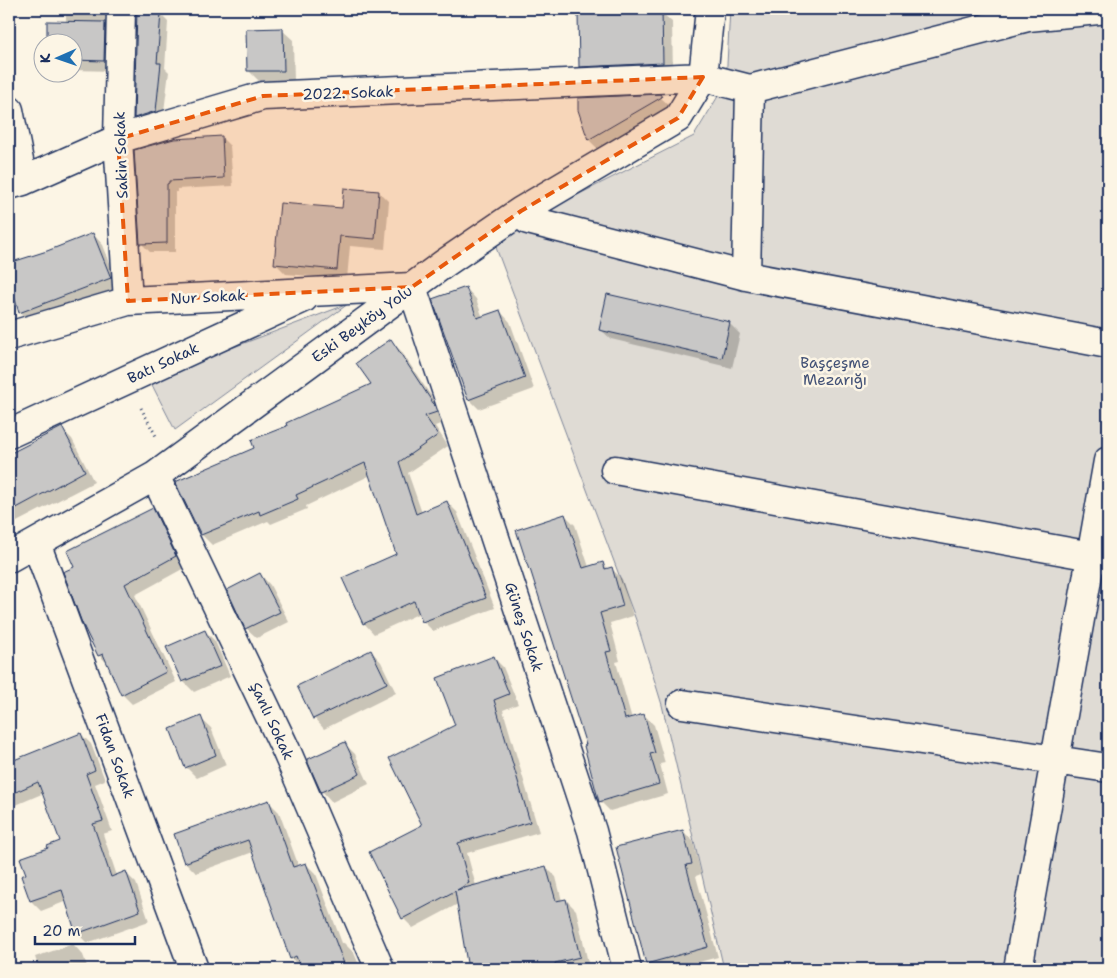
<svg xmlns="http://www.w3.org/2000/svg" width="1117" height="978" viewBox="0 0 1117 978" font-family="'Shantell Sans',sans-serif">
<rect width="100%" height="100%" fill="#fcf5e5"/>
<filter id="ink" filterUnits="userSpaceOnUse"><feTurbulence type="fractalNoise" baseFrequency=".02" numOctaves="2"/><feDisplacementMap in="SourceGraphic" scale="10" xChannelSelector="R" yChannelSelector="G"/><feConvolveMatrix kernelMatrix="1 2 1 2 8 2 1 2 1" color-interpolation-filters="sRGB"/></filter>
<g filter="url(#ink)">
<path fill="#dfdbd4" stroke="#7d8599" d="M 730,9 L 1108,9 L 1108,969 L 724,969 L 662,705 L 636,620 L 495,245 L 528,220 L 694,136 L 726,83 Z
M 348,304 L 175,430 L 149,379 Z"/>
<path fill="#0003" d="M 66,9 L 109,9 L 114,71 L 72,70 L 72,42 L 48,42 L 48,22 L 66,23 Z
M 579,9 L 630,9 L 630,14 L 661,12 L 672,22 L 673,73 L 590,76 L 580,66 Z
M 160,14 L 168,22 L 165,68 L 169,72 L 163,119 L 143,125 L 135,117 Z
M 282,30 L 293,40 L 294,80 L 259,81 L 249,71 Z
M 659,96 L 671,107 L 599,150 L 589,140 L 580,110 Z
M 221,137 L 230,146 L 233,186 L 177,189 L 177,192 L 175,192 L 175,252 L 150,252 L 141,243 L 136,151 Z
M 379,192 L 389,202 L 385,249 L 350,246 L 347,279 L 286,274 L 276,264 L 343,210 Z
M 93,234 L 103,245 L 120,289 L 30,323 L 20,312 L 9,275 L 9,264 L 47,252 Z
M 466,288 L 476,299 L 483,318 L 500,311 L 510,322 L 534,389 L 479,409 L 469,399 Z
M 730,324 L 740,334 L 732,368 L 611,339 L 600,329 Z
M 391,341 L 401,351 L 445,417 L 446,422 L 435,426 L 448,446 L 408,473 L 422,513 L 447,502 L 457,512 L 495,608 L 433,631 L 423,621 L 420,613 L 374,634 L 364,623 L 397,555 L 371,475 L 306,506 L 307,509 L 271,524 L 268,521 L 212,545 L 202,535 L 255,448 L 289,426 L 372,384 Z
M 62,429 L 72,439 L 94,482 L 9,526 L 9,456 Z
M 153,510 L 163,520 L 186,567 L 135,595 L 176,682 L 132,704 L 122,694 L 110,666 L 99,655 L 76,567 Z
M 565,515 L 575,525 L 589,567 L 602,563 L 609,570 L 611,568 L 622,579 L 633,616 L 610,623 L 620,661 L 616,662 L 632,719 L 644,715 L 654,725 L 665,763 L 660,764 L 668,794 L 610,811 L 600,801 L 588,746 L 532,572 L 530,569 L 517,531 Z
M 260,574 L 270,585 L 289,622 L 257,638 L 246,628 Z
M 205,631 L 215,641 L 230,676 L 194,692 L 184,682 L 168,647 Z
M 371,651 L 381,662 L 396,693 L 324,729 L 314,718 Z
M 493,657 L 503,667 L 518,704 L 503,710 L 539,832 L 467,853 L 476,886 L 546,867 L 556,877 L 562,901 L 566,900 L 576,910 L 589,967 L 582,969 L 471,969 L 469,967 L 458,904 L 413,928 L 403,918 L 423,826 L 457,726 Z
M 200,718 L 211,728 L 226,765 L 197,778 L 186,767 L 171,730 Z
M 81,734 L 91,744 L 105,780 L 95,784 L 112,831 L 103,834 L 117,876 L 126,873 L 136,883 L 149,921 L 87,943 L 77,933 L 67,901 L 41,911 L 31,901 L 27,875 L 50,849 L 62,842 L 44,793 L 9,808 L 9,763 Z
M 345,744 L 355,754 L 369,784 L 332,802 L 322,791 Z
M 269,802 L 279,812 L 299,867 L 306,864 L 316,874 L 342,943 L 344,943 L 354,953 L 361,969 L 302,969 L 291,958 L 253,852 L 196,873 L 185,862 Z
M 683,831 L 693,841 L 701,874 L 696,876 L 718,957 L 673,969 L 653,969 L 647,963 Z
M 73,944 L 83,955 L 88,969 L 39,969 L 35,957 Z"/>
<path fill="#c8c7c6" stroke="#1b2f5e" d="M 137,11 L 161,13 L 157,63 L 161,63 L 156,111 L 134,118 Z
M 662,11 L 663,63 L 579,67 L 578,14 Z
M 47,21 L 105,22 L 104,61 L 72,60 L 72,42 L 47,42 Z
M 283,28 L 284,71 L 247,71 L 246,29 Z
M 660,94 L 662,97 L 588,140 L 578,110 L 578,98 Z
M 222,136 L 224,178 L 169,181 L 169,183 L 167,184 L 167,243 L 140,244 L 134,150 L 174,139 Z
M 344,188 L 379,191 L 375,239 L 340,236 L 337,270 L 274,264 L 280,203 L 342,208 Z
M 93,233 L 111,278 L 19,313 L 9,279 L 9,263 L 47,251 Z
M 466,287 L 477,318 L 500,310 L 525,378 L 468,400 L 432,299 Z
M 607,294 L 730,322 L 722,358 L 599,330 Z
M 391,339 L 435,406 L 437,412 L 425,416 L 438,435 L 399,462 L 416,514 L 447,501 L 486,598 L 422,622 L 414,601 L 363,624 L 342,578 L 396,554 L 365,463 L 296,495 L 298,499 L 260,515 L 259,511 L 201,535 L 175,482 L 254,448 L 251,440 L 287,426 L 286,423 L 371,384 L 356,363 Z
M 62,427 L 85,471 L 9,512 L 9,454 Z
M 153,508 L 176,556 L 125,584 L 166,672 L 121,695 L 103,654 L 98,656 L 82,623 L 63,572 L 74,567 L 67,551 Z
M 565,514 L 583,568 L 603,562 L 605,569 L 612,567 L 623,606 L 600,613 L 611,651 L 606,652 L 625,719 L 644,714 L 655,753 L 650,754 L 659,784 L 599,802 L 584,746 L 586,745 L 530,569 L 529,570 L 516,530 Z
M 260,573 L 280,612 L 245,629 L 227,590 Z
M 205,630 L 221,666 L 182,682 L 166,647 Z
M 371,650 L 387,683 L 313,719 L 297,686 Z
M 494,656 L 509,694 L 494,700 L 530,822 L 458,843 L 469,883 L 457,890 L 546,866 L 556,901 L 566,899 L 580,957 L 555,963 L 556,969 L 468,969 L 455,891 L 402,919 L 369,852 L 422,825 L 389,758 L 455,725 L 437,678 Z
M 201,716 L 216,755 L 185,768 L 170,729 Z
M 81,733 L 95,770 L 86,774 L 103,821 L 93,824 L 111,877 L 126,871 L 140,911 L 76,934 L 62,890 L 30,901 L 21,876 L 26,874 L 20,858 L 48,848 L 47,846 L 60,841 L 38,782 L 9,795 L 9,762 Z
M 345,742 L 360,774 L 321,792 L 308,763 L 308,759 Z
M 269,800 L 293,867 L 306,863 L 346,969 L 301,969 L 296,956 L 290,959 L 248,840 L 184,863 L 174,834 Z
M 683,830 L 692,864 L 686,865 L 708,947 L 646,964 L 616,847 Z"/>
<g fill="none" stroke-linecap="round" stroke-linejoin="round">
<g stroke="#1b2f5e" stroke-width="31">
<path id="pedestrian" d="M 703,77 L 750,89 L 1028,17 L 1108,9
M 528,220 L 746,276 L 1108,344
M 746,276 L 750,89
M 615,470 L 1108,559
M 682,704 L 1108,768
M 1018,969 L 1108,461"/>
</g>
<g stroke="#1b2f5e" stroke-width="31">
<path id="minor" d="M 121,9 L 118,139 L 128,301
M 9,110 L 23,181
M 9,185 L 23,181 L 118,139 L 263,96 L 703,77
M 9,336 L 128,301 L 412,287 L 592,831 L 627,969
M 9,434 L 304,298
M 155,476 L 286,750 L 380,969
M 36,543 L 194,969
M 9,558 L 155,476 L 445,263 L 521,211 L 678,118 L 703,77 L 710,9"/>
</g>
<path stroke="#1b2f5e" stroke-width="3" stroke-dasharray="1 4" stroke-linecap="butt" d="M 141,408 L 157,438"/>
<use href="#pedestrian" stroke="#fcf5e5" stroke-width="28"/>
<use href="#minor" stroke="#fcf5e5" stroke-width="28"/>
</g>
</g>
<path fill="#e8590c" fill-opacity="0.2" stroke="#e8590c" stroke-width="4" stroke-dasharray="10 6" stroke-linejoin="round" d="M 703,77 L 678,118 L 521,211 L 412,287 L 128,301 L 118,139 L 263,96 Z"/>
<g text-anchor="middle" stroke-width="5" stroke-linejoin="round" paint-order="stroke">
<g font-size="15" fill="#1b2f5e" stroke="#fcf5e5">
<text transform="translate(348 93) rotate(-2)" y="5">2022. Sokak</text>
<text transform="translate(121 155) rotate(-92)" y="5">Sakin Sokak</text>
<text transform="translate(208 297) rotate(-3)" y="5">Nur Sokak</text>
<text transform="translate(362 324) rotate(-36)" y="5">Eski Beyköy Yolu</text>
<text transform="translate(163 363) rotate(-25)" y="5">Batı Sokak</text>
<text transform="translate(524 627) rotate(72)" y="5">Güneş Sokak</text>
<text transform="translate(272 721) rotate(65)" y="5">Şanlı Sokak</text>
<text transform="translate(115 756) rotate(70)" y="5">Fidan Sokak</text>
</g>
<g font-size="15" fill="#425176" stroke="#fcf5e5">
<text x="835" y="368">Başçeşme<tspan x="835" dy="17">Mezarığı</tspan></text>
</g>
</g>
<rect width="1117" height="978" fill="none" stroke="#fcf5e5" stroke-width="30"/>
<rect x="15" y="15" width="1087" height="948" fill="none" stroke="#1b2f5e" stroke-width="2" filter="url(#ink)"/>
<g transform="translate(58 58) rotate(268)"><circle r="24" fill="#fcf5e5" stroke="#a2a6af"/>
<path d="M0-4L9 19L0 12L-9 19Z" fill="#1f6fb2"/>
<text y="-8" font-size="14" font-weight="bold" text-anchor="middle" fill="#1b2f5e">K</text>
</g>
<path d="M35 936v8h100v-8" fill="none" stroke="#1b2f5e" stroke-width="2.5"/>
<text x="42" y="936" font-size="15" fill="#1b2f5e" stroke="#fcf5e5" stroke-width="4" paint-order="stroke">20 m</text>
</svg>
